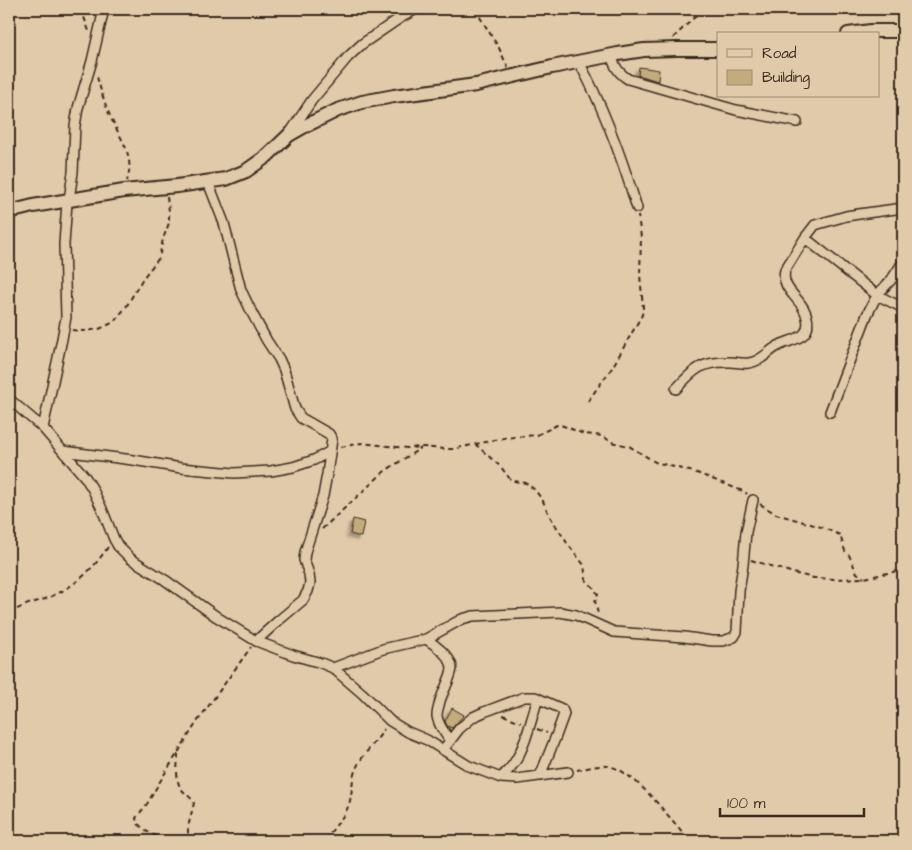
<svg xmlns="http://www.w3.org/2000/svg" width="912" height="850" viewBox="0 0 912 850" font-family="'Architects Daughter',sans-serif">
<defs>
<filter id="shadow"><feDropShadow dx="-3.5" dy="3.5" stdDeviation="1" flood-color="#0004"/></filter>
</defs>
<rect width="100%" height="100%" fill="#e1caaa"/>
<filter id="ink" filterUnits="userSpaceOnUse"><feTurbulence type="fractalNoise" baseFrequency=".02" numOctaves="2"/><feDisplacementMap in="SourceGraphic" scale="10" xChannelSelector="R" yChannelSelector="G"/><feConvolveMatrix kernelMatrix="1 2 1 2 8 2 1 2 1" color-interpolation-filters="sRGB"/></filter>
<g filter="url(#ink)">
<path fill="#c4ab7c" stroke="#3b2a1e" filter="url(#shadow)" d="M 639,67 L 659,70 L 658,81 L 638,75 Z
M 353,519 L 364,522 L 361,537 L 350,534 Z
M 452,708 L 464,715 L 452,728 L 447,726 L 445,721 Z"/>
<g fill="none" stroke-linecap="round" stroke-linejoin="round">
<g stroke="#3b2a1e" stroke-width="12">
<path id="street" d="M 611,56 C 615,66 618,73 628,79 L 736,110 L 797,122
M 579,62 C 604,108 622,158 637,208
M 290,133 L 312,100 L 348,57 L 362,44 L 400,18 L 416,9
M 208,182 L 224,223 L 241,290 L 252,313 L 267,341 L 279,359 L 284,370 L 295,409 L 301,418 L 329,434 L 332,439 L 327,474 L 323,496 L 305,552 L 304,560 L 309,574 L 310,583 L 308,591 L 303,600 L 278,621 L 256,641
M 805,238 L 877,295 L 903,308
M 676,389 C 694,369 702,361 731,362 C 742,363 748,365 758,360 C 766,356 771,349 780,345 C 787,341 798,340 804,334 C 811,327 807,313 802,306 C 794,294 781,286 785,270 L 805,238 L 815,225 L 846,216 L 859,214 L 903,208
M 9,399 L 43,428 L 85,477 L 92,488 L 102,509 L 114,539 L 118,546 L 131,559 L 165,580 L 217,617 L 256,641 L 293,655 L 321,663 L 333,668 L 363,694 L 390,721 L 408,732 L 427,740 L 469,766 L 501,778 L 517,779 L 568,772
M 830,412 L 867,315 L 877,295 L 892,279 L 903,262
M 43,428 L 62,339 L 66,317 L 64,244 L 67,202 L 69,200 L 73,172 L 75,126 L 78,108 L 92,61 L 104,9
M 63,451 L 133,460 L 181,468 L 234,473 L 271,471 L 293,467 L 314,460 L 329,452
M 426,639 C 434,644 452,657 452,668 C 452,675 443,692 440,701 C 439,706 437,711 437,716 C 438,725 445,733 450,741
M 333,668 L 383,649 L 426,639 L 462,619 L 473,616 L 560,612 L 576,615 L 614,632 L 684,637 L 712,641 L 723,641 L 729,639 L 734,637 L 737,632 L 739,591 L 743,565 L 746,532 L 753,500
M 443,750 L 459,729 L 473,717 L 484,712 L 524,697 L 535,697 L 562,709 L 564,714 L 556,736 L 540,776
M 501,778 C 505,773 511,768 514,763 C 525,748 532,717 538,698"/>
</g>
<g stroke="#3b2a1e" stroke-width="16">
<path id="secondary" d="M 848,34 L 871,31 L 903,31
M 9,212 L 33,206 L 124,191 L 177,186 L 226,179 L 246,171 L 267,156 L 289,135 L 303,127 L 338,110 L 362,102 L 394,96 L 476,85 L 552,67 L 618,54 L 644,50 L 677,49 L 718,49"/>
</g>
<path stroke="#3b2a1e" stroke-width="2" stroke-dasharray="5 4" stroke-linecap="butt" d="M 81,9 L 89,31
M 475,9 L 499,48 L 508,68
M 673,38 L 703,9
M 97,77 C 101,91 105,105 111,118 C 121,140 135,155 127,181
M 72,330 L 84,331 L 99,329 L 108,325 L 114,322 L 126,307 L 143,278 L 159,258 L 163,239 L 169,223 L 169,211 L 167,197
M 588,401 L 612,368 L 642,315 L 643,307 L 640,275 L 641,237 L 638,216
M 475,444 L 501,467 L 510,479 L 514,481 L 526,483 L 535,490 L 543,501 L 549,515 L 567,543 L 584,565 L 586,580 L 594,588 L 598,595 L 595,601 L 598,614
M 341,447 L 361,443 L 407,448 L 423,447 L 444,449 L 453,449 L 504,438 L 537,435 L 557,425 L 561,425 L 584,434 L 603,436 L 611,442 L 629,446 L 655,462 L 697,473 L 745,492 L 747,494
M 760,504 L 776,514 L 821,527 L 840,535 L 845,551 L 849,555 L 857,573 L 864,578
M 322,529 L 385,471 L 421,448
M 751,560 L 797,574 L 814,578 L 834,579 L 864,578 L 903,570
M 9,613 C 15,611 20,607 26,605 C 33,602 39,601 45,599 C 73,588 91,572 108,547
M 503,715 L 521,722
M 537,729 L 547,733
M 178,754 C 178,765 174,782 183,791 C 187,795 192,798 194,803 L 188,827 L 188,841
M 577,770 C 587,768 598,765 608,766 C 637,771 671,822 691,841
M 165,841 L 146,831 L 137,823 L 136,818 L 147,804 L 159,783 L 197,722 L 251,647
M 326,841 C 331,829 342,820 347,809 C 353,797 351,783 355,771 C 361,755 376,743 384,729"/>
<use href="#street" stroke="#e1caaa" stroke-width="9"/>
<use href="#secondary" stroke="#e1caaa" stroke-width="12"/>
</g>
</g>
<rect width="912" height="850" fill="none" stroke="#e1caaa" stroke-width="30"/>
<rect x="15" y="15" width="882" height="820" fill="none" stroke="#3b2a1e" stroke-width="2" filter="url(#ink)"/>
<rect x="717" y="32" width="162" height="65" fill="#e1caaa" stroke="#9f8a72"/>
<rect x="727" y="49" width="25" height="8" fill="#e1caaa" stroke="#9f8a72"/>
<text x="762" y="58" font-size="15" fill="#3b2a1e">Road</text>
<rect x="727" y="70" width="25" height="15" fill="#c4ab7c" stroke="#9f8a72"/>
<text x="762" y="82" font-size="15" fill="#3b2a1e">Building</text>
<path d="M720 808v8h144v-8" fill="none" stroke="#3b2a1e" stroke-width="2.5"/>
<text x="727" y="808" font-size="15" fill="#3b2a1e" stroke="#e1caaa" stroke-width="4" paint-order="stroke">100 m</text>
</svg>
